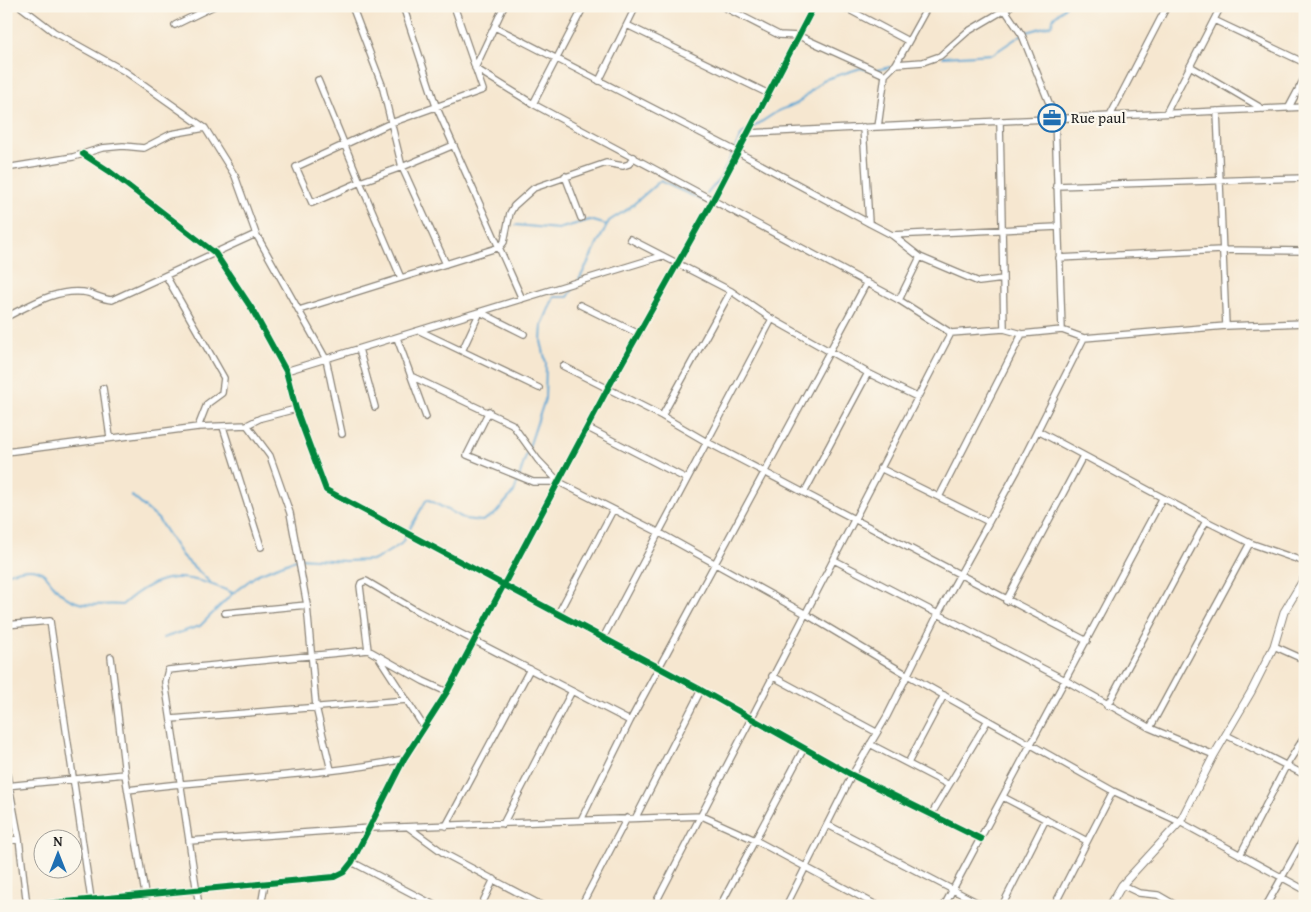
<svg xmlns="http://www.w3.org/2000/svg" width="1311" height="912" viewBox="0 0 1311 912" font-family="'Gentium Book Plus',serif">
<rect width="100%" height="100%" fill="#fbf7ec"/>
<filter id="ink" filterUnits="userSpaceOnUse"><feTurbulence type="fractalNoise" baseFrequency=".02" numOctaves="2"/><feDisplacementMap in="SourceGraphic" scale="10" xChannelSelector="R" yChannelSelector="G"/><feConvolveMatrix kernelMatrix="1 2 1 2 8 2 1 2 1" color-interpolation-filters="sRGB"/></filter>
<filter id="wash" filterUnits="userSpaceOnUse"><feTurbulence type="fractalNoise" baseFrequency=".0096" numOctaves="4" result="noise"/><feDisplacementMap in="SourceGraphic" scale="20" xChannelSelector="R" yChannelSelector="G"/><feGaussianBlur stdDeviation="1.12" result="paint"/><feColorMatrix in="noise" values="0 0 0 0 0 0 0 0 0 0 0 0 0 0 0 0 0 1.4 0 .05"/><feComposite in="paint" operator="in"/></filter>
<g filter="url(#wash)">
<rect width="100%" height="100%" fill="#f6e7d0"/>
<g fill="none" stroke-linecap="round" stroke-linejoin="round">
<path stroke="#5ca5d3" stroke-width="2" d="M 943,57 L 993,54 L 1024,33 L 1051,25 L 1054,17 L 1066,6
M 877,70 L 890,67
M 752,128 L 778,111 L 798,103 L 823,80 L 861,68 L 868,70
M 735,148 L 742,134 L 746,132
M 707,194 L 721,177 L 733,152
M 516,225 L 558,229 L 590,220 L 607,225
M 579,280 L 609,221 L 628,209 L 660,181 L 702,200 L 704,198
M 132,496 L 158,519 L 182,556 L 210,582
M 6,574 C 58,556 40,591 79,603 C 92,607 109,603 122,605 C 162,569 186,573 233,593 L 258,574 L 299,558 L 345,561 L 375,560 L 401,544 L 427,499 L 465,519 L 482,521 L 495,514 L 514,492 L 545,399 L 546,363 L 541,341 L 542,325 L 554,297 L 568,297 L 576,284
M 163,638 L 200,626 L 233,593"/>
</g>
</g>
<g filter="url(#ink)">
<g fill="none" stroke-linecap="round" stroke-linejoin="round">
<g stroke="#898276" stroke-width="8">
<path id="minor" d="M 20,6 L 54,32 L 126,72 L 205,128 L 235,176 L 256,234 L 326,359 L 342,434
M 352,6 L 382,85 L 402,167 L 360,182 L 401,278
M 403,6 L 436,106 L 522,299
M 504,6 L 475,68 L 533,104 L 899,300 L 951,333 L 1004,329 L 1022,334 L 1062,330 L 1084,338 L 1226,326 L 1305,323
M 623,6 L 633,11
M 722,6 L 779,35 L 799,36 L 885,75
M 842,6 L 908,41
M 1007,6 L 1005,10 L 1022,35 L 1055,118 L 1062,330
M 1214,20 L 1305,63
M 175,25 L 214,6
M 627,25 L 769,94
M 495,27 L 734,150 L 869,223 L 892,235 L 920,257 L 979,282 L 1003,279
M 896,64 L 923,62 L 940,56 L 967,32 L 1011,6
M 1190,66 L 1263,109
M 318,80 L 360,182 L 312,203 L 296,167 L 391,123 L 483,90 L 454,6
M 599,81 L 636,6
M 533,104 L 584,6
M 1289,107 L 1305,77
M 1217,111 L 1226,326
M 1166,113 L 1221,6
M 1110,116 L 1167,6
M 1000,121 L 1004,329
M 863,127 L 869,223
M 878,127 L 885,75 L 896,64 L 928,6
M 748,133 L 1305,107
M 83,154 L 109,171 L 215,253 L 252,309 L 286,371 L 296,409 L 326,490 L 701,690 L 852,775 L 981,839
M 6,168 L 73,157 L 102,148 L 123,146 L 144,148 L 171,134 L 205,128
M 565,176 L 581,218
M 1056,186 L 1305,178
M 892,235 L 1058,227
M 630,239 L 731,291 L 772,319 L 868,373 L 917,397
M 1059,258 L 1222,250 L 1305,251
M 446,264 L 402,167 L 454,145
M 166,276 L 224,378 L 222,393 L 207,404 L 198,427
M 899,300 L 920,257
M 580,305 L 639,334
M 299,310 L 500,247 L 504,242 L 510,213 L 514,206 L 534,188 L 606,163 L 623,166 L 629,164 L 634,157
M 6,317 C 31,305 55,289 83,292 C 93,293 100,299 112,300 L 256,234
M 420,331 L 539,388
M 397,338 L 426,417
M 359,349 L 375,407
M 462,351 L 480,312 L 524,334
M 563,366 L 662,416 L 705,441 L 1087,641
M 286,371 L 662,256
M 413,377 L 512,424 L 538,460 L 559,482 L 658,532 L 804,613 L 906,674 L 1113,791 L 1180,822 L 1305,890
M 103,388 L 110,437
M 489,411 L 467,455 L 533,482 L 559,482
M 662,416 L 731,291
M 247,425 L 270,456 L 290,513 L 307,605 L 316,707 L 331,770
M 223,427 L 261,547
M 588,428 L 685,478
M 1038,431 L 1206,521 L 1250,543 L 1305,562
M 6,452 L 198,427 L 247,425 L 261,418 L 296,409
M 880,468 L 989,522
M 804,493 L 868,373
M 939,497 L 1022,334
M 834,560 L 1065,680 L 1150,728 L 1214,755
M 1006,601 L 1083,456
M 225,613 L 307,605
M 558,614 L 613,510
M 6,625 L 50,621 L 92,906
M 603,638 L 772,319
M 1274,646 L 1305,660
M 368,650 L 360,586 L 361,583 L 366,581 L 417,611 L 630,721
M 111,657 L 125,774 L 147,906
M 380,659 L 424,727
M 772,676 L 876,732
M 1107,706 L 1206,521
M 171,719 L 407,700
M 1150,728 L 1250,543
M 1226,735 L 1305,775
M 870,744 L 949,785
M 908,763 L 944,695
M 6,769 L 19,839 L 27,906
M 6,786 L 125,774
M 128,790 C 219,777 313,778 404,759
M 1003,797 L 1087,841
M 931,815 L 988,720
M 636,817 L 701,690
M 581,820 L 630,721 L 867,282
M 503,824 L 572,691
M 828,825 L 984,906
M 446,826 L 530,669
M 408,827 L 445,854 L 543,906
M 6,841 L 19,839
M 189,841 L 371,828 L 702,816 L 755,840 L 878,906
M 1240,855 L 1286,766 L 1305,736
M 352,862 L 436,906
M 1122,885 L 1139,893 L 1158,895 L 1177,906
M 22,906 L 334,877 L 344,872 L 352,862 L 404,759 L 447,692 L 608,388 L 713,200 L 814,6
M 199,906 L 165,682 L 168,670 L 368,650 L 423,681 L 447,692
M 261,906 L 265,883
M 481,906 L 494,879
M 581,906 L 627,818
M 654,906 L 951,333
M 720,906 L 804,748
M 786,906 L 852,775 L 887,716 L 938,614 L 1017,471 L 1084,338
M 944,906 L 1162,499
M 1002,906 L 1046,819
M 1054,906 L 1113,791
M 1266,906 L 1305,836"/>
</g>
<g stroke="#898276" stroke-width="9">
<path id="tertiary" d="M 1110,906 L 1122,885 L 1180,822 L 1214,755 L 1251,692 L 1274,646 L 1284,612 L 1305,577"/>
</g>
<use href="#minor" stroke="#fff" stroke-width="5.5"/>
<use href="#tertiary" stroke="#fff" stroke-width="7"/>
<g stroke="#fbf7ec" stroke-width="9">
<path id="cycleway" d="M 83,154 L 109,171 L 215,253 L 252,309 L 286,371 L 296,409 L 326,490 L 701,690 L 852,775 L 981,839
M 22,906 L 334,877 L 344,872 L 352,862 L 404,759 L 447,692 L 608,388 L 713,200 L 814,6"/>
</g>
<use href="#cycleway" stroke="#00873e" stroke-width="6"/>
</g>
</g>
<defs>
<g id="office-ring" transform="scale(1.4375)"><circle r="9.5" fill="#fbf7ec" stroke="#1f6fb2" stroke-width="1.5"/><path d="M-6-3h4V-5.5h4V-3h4V5H-6ZM-1-4.5V-3h2v-1.5ZM-6 0V1H6V0Z" fill="#1f6fb2"/></g>
</defs>
<g fill-rule="evenodd">
<use href="#office-ring" x="1052" y="118"/>
</g>
<g text-anchor="middle" stroke-width="4.5" stroke-linejoin="round" paint-order="stroke">
<g font-size="15" fill="#1c1c1c" stroke="#fbf7ec" text-anchor="start">
<text x="1071" y="123">Rue paul</text>
</g>
</g>
<rect width="1311" height="912" fill="none" stroke="#fbf7ec" stroke-width="25"/>
<g transform="translate(58 854)"><circle r="24" fill="#fbf7ec" stroke="#a29f99"/>
<path d="M0-4L9 19L0 12L-9 19Z" fill="#1f6fb2"/>
<text y="-8" font-size="14" font-weight="bold" text-anchor="middle" fill="#1c1c1c">N</text>
</g>
</svg>
